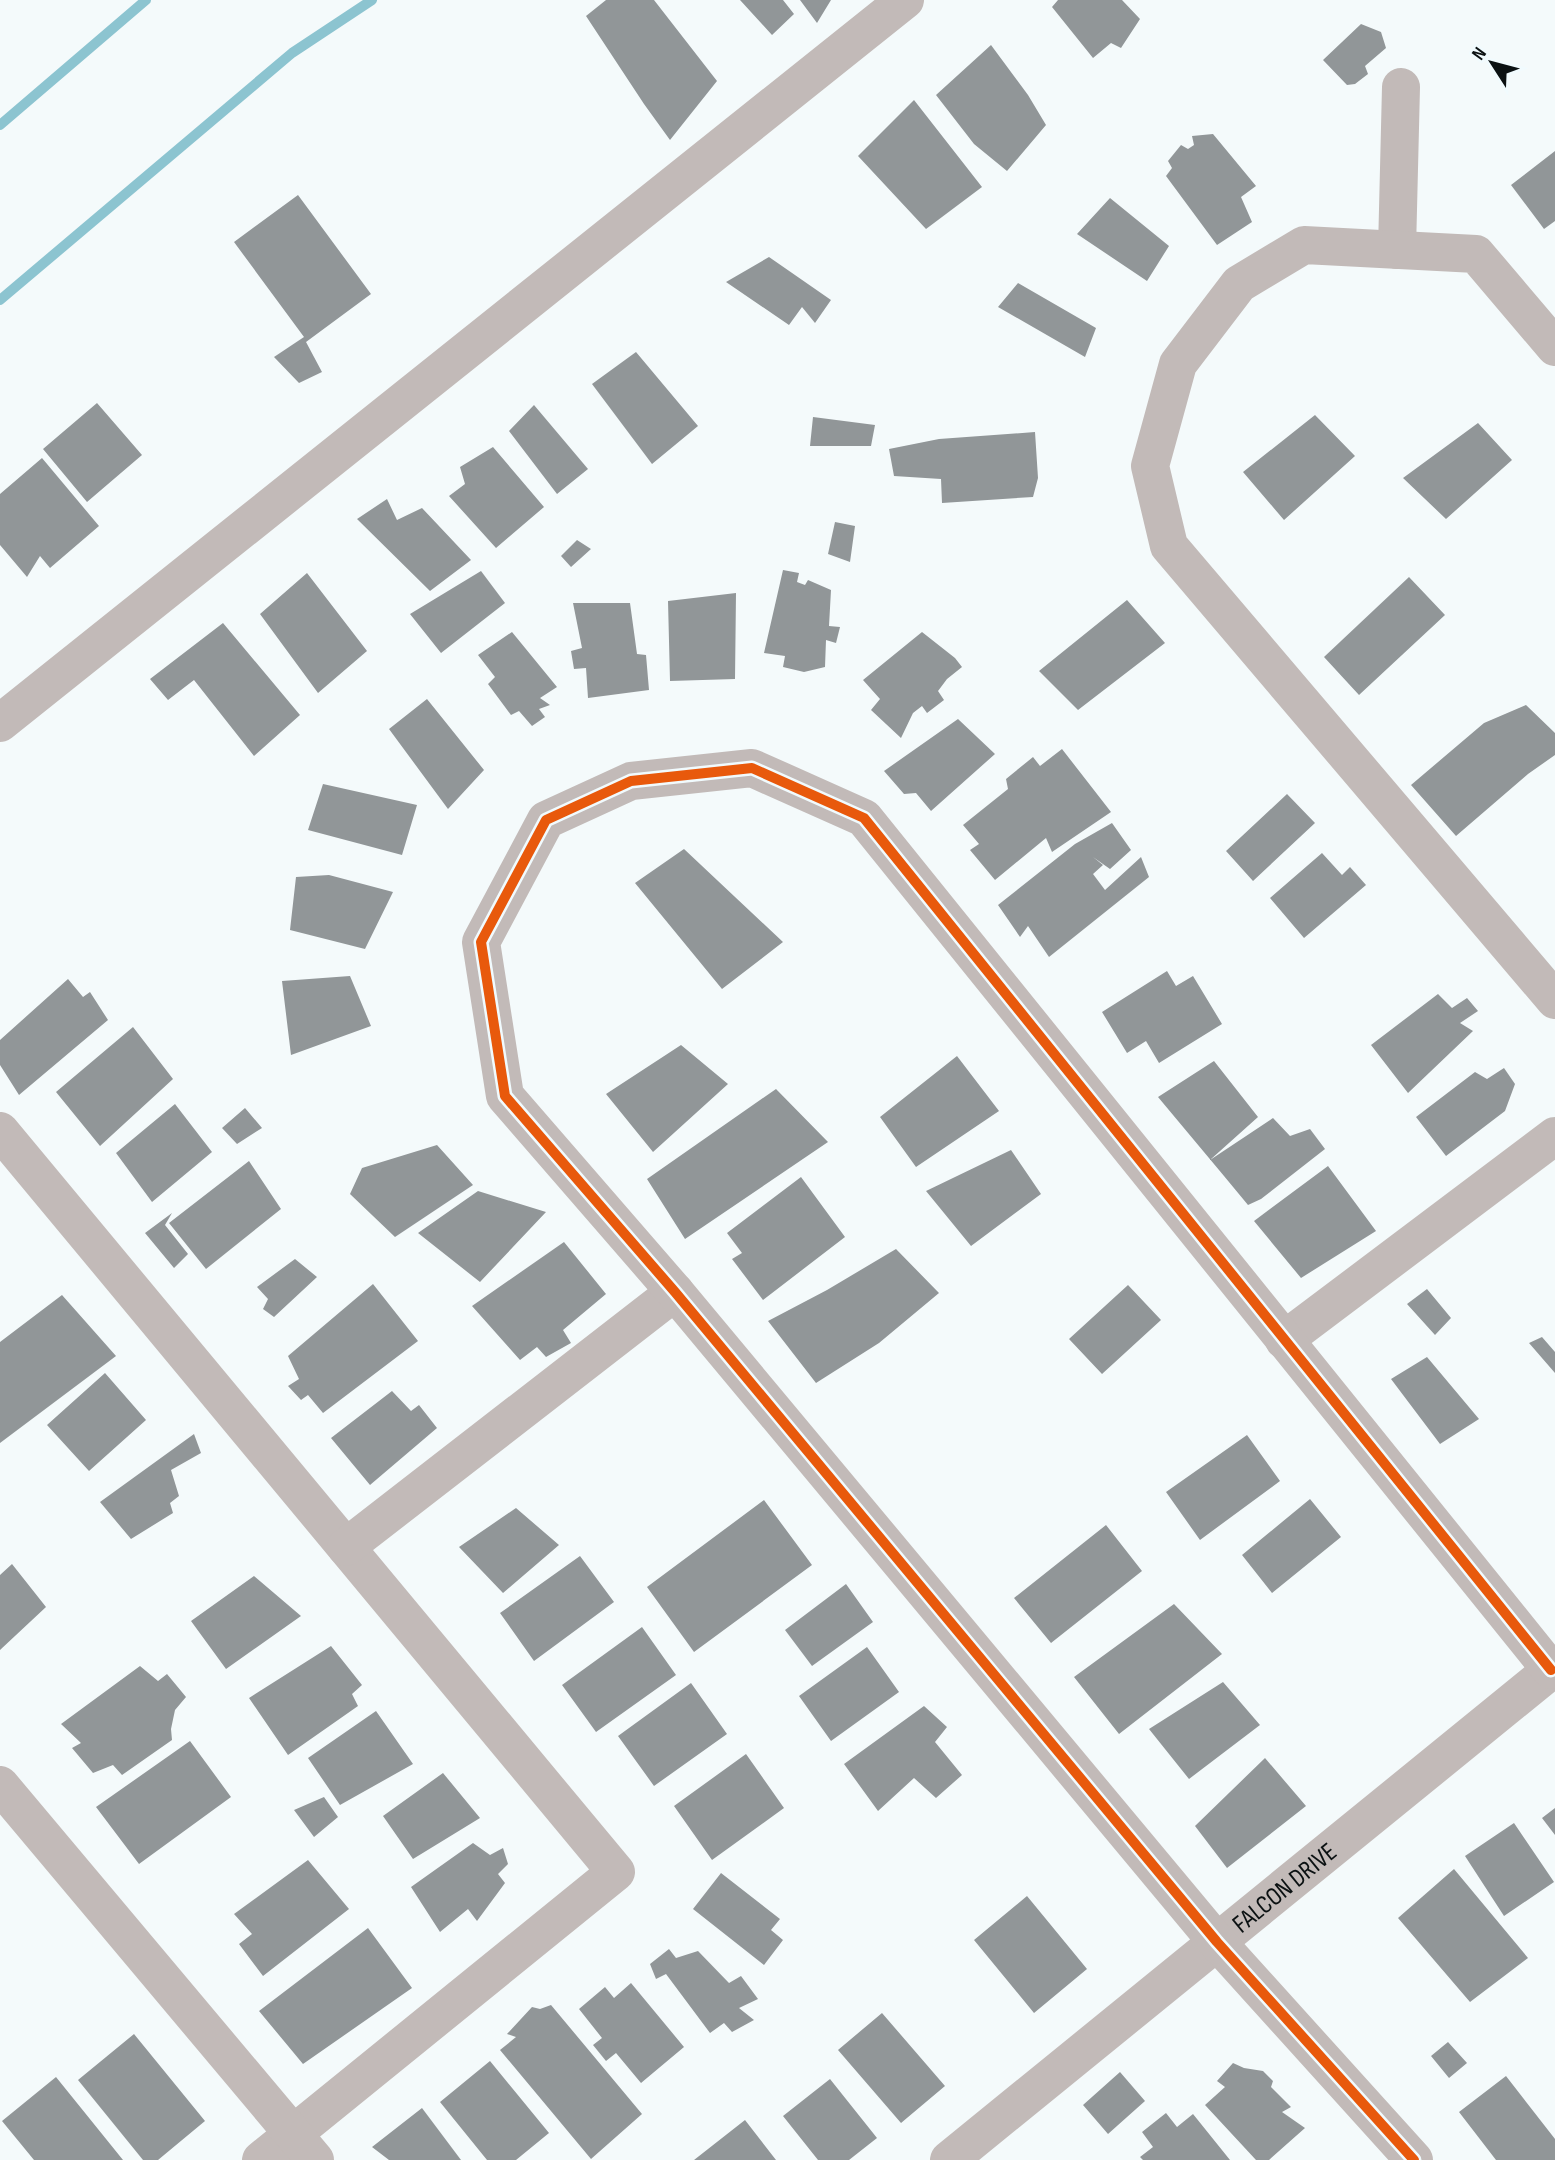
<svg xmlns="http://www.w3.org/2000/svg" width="1555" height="2160" viewBox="0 0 1555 2160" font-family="'Sofia Sans Condensed',sans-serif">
<rect width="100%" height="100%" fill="#f4fafb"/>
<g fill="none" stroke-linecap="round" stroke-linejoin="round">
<path stroke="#8cc4d0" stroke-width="10" d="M 0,125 L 146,0
M 0,300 L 292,53 L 372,0"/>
</g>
<path fill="#919698" d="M 606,0 L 654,0 L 717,81 L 670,140 L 644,104 L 586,16 Z
M 740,0 L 783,0 L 794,14 L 772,35 Z
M 800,0 L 831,0 L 817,23 Z
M 1058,0 L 1122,0 L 1140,19 L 1121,48 L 1111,43 L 1093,58 L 1052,7 Z
M 1361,24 L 1381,32 L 1386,48 L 1365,66 L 1368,74 L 1355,84 L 1347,85 L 1323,60 Z
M 991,45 L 1028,95 L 1046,125 L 1007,171 L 974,144 L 936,95 Z
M 914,100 L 982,187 L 926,229 L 858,156 Z
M 1213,134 L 1256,186 L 1241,197 L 1252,222 L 1217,245 L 1166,176 L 1172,168 L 1168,161 L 1181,145 L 1188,149 L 1194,145 L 1192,136 Z
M 1555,151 L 1555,221 L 1544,229 L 1511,185 Z
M 298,195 L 371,294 L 306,342 L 322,372 L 299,383 L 274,357 L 304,337 L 234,242 Z
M 1110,198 L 1169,246 L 1147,281 L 1077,234 Z
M 769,257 L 831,300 L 815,323 L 802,307 L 789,325 L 726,282 Z
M 1018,283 L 1096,328 L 1085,357 L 998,307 Z
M 636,352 L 698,426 L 652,464 L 592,384 Z
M 97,403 L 142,455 L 87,502 L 43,449 Z
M 534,405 L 588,469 L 557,494 L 509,431 Z
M 1315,415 L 1355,456 L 1284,520 L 1243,472 Z
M 813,417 L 875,425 L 871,446 L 810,446 Z
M 1478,423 L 1512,460 L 1446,519 L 1403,478 Z
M 1035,432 L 1038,478 L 1033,497 L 942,503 L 941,479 L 894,476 L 889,449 L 939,439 Z
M 493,447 L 544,507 L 496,548 L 449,496 L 465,484 L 460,467 Z
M 42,458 L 99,526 L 50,568 L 40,556 L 27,577 L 0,545 L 0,494 Z
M 387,499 L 397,520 L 422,508 L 471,560 L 430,591 L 357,519 Z
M 835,522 L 855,526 L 850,562 L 828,554 Z
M 577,540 L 591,549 L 571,567 L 561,556 Z
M 783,570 L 799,573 L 797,582 L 805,585 L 808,580 L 831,590 L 829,626 L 840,627 L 836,643 L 826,640 L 825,667 L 804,672 L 783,667 L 785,656 L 764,653 Z
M 481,571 L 505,603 L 441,653 L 410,614 Z
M 307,573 L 367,651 L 318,693 L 260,614 Z
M 1409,577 L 1445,615 L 1359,695 L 1324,657 Z
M 736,593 L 735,679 L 670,681 L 668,601 Z
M 1127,600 L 1165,643 L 1078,710 L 1039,671 Z
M 573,603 L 630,603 L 637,654 L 646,655 L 649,690 L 588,698 L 586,668 L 574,669 L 571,651 L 582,648 Z
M 223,623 L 300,715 L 254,756 L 194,680 L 168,700 L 150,679 Z
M 512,632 L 557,687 L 540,698 L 550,705 L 539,709 L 545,717 L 532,726 L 519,711 L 511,715 L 488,684 L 495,677 L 478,655 Z
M 922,632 L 955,658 L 962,667 L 947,679 L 938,691 L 944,700 L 927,713 L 922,706 L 913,713 L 901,738 L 871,710 L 880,699 L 863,680 Z
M 427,699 L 484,770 L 448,809 L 389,729 Z
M 1526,705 L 1555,733 L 1555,755 L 1528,774 L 1456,836 L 1411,785 L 1484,723 Z
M 958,719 L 995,754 L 931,811 L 916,793 L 904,794 L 884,771 Z
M 1062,749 L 1111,812 L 1052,852 L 1046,838 L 995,880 L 970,850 L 979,844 L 963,825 L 1008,789 L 1006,779 L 1033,757 L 1040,766 Z
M 323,784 L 417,805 L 402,855 L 308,830 Z
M 1287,794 L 1315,823 L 1253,881 L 1226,851 Z
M 1112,823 L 1131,850 L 1110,869 L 1093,857 L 1103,865 L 1093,874 L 1105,890 L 1141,857 L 1149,877 L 1049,957 L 1028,926 L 1020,937 L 998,905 L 1075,844 Z
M 684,849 L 783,942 L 722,989 L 635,883 Z
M 1322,853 L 1342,875 L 1350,867 L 1366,885 L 1304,938 L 1270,898 Z
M 329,875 L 393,892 L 365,949 L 290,930 L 296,877 Z
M 1167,971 L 1176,986 L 1193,976 L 1222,1024 L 1159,1063 L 1146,1041 L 1127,1053 L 1102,1012 Z
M 350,976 L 371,1026 L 291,1055 L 282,981 Z
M 68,979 L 83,997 L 90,992 L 108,1020 L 19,1095 L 0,1065 L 0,1040 Z
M 1438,994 L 1452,1008 L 1467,998 L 1478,1011 L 1460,1023 L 1473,1031 L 1408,1093 L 1371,1045 Z
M 133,1027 L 173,1079 L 100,1146 L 56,1092 Z
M 681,1045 L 728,1084 L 653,1152 L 606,1094 Z
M 957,1056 L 999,1111 L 916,1167 L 880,1117 Z
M 1214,1061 L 1258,1117 L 1210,1160 L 1273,1118 L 1290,1136 L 1310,1129 L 1325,1149 L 1261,1199 L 1248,1205 L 1224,1176 L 1158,1097 Z
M 1504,1068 L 1515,1084 L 1505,1111 L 1446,1156 L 1416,1117 L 1475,1072 L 1487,1079 Z
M 776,1089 L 828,1142 L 685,1239 L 647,1179 Z
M 175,1104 L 212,1152 L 152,1202 L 116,1153 Z
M 245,1108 L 262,1128 L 237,1144 L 222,1128 Z
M 437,1145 L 473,1185 L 395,1237 L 350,1194 L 362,1168 Z
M 1011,1150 L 1041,1194 L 971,1246 L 926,1191 Z
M 249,1161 L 281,1209 L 206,1269 L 169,1223 Z
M 1328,1166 L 1376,1231 L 1301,1278 L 1254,1221 Z
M 801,1177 L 845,1237 L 763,1300 L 732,1259 L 742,1253 L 727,1233 Z
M 478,1191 L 546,1212 L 480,1282 L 418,1233 Z
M 172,1213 L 165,1225 L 188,1254 L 174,1268 L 145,1233 Z
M 564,1242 L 606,1294 L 563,1330 L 571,1343 L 546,1357 L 537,1347 L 520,1360 L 472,1306 Z
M 896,1249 L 939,1293 L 879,1343 L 816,1383 L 768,1321 L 827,1290 Z
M 295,1259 L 317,1277 L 274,1317 L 263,1309 L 268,1299 L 257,1287 Z
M 373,1284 L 418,1341 L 323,1413 L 308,1395 L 301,1400 L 288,1386 L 299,1379 L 288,1356 Z
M 1128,1285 L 1161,1320 L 1102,1374 L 1069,1339 Z
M 1427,1289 L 1451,1318 L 1435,1335 L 1407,1304 Z
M 62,1295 L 116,1356 L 0,1443 L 0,1342 Z
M 1542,1337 L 1555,1352 L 1555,1373 L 1529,1343 Z
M 1427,1357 L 1479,1419 L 1440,1444 L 1391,1379 Z
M 105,1373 L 146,1420 L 89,1471 L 47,1425 Z
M 392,1391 L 411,1411 L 419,1405 L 437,1428 L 370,1485 L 331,1438 Z
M 194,1434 L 201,1453 L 171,1470 L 179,1496 L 170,1503 L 173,1513 L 131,1539 L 100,1502 Z
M 1247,1435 L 1280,1481 L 1200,1540 L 1166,1492 Z
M 1310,1499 L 1341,1537 L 1272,1593 L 1242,1555 Z
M 764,1500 L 812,1565 L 694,1652 L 647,1587 Z
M 516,1508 L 559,1545 L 503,1593 L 459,1547 Z
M 1106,1525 L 1142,1571 L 1051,1643 L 1014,1598 Z
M 580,1556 L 614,1602 L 534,1661 L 500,1613 Z
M 12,1564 L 46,1607 L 0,1650 L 0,1575 Z
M 254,1576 L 301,1616 L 226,1669 L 191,1621 Z
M 846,1584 L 873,1622 L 812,1666 L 785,1630 Z
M 1174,1604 L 1222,1654 L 1119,1734 L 1074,1677 Z
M 642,1627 L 676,1675 L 596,1732 L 562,1685 Z
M 331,1646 L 362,1685 L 352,1694 L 358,1706 L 288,1755 L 249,1698 Z
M 867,1647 L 899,1692 L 831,1741 L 799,1696 Z
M 140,1666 L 158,1681 L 167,1674 L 186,1697 L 175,1710 L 171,1729 L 172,1740 L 122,1775 L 113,1765 L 93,1773 L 72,1748 L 81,1743 L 61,1724 Z
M 1223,1682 L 1260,1725 L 1189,1779 L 1149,1729 Z
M 691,1683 L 727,1734 L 654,1786 L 618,1736 Z
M 924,1706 L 947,1727 L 935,1742 L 962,1775 L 936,1798 L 914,1778 L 878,1811 L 844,1764 Z
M 376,1711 L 413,1764 L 340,1805 L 308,1758 Z
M 190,1741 L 231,1797 L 139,1864 L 96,1807 Z
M 746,1754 L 784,1808 L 712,1860 L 674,1806 Z
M 1265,1758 L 1306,1806 L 1227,1868 L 1195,1826 Z
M 443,1773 L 480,1818 L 413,1859 L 383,1816 Z
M 324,1797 L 338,1817 L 314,1837 L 294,1810 Z
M 1555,1808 L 1555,1835 L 1542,1818 Z
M 1514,1823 L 1554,1882 L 1504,1916 L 1465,1856 Z
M 473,1843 L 490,1855 L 503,1848 L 508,1864 L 498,1874 L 505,1883 L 477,1921 L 468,1909 L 440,1932 L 411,1887 Z
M 308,1860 L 349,1909 L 263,1976 L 239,1944 L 252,1934 L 234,1914 Z
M 1454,1869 L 1528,1958 L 1470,2002 L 1398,1918 Z
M 721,1873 L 780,1919 L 771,1930 L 783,1940 L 764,1965 L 693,1909 Z
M 1027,1896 L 1087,1969 L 1034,2013 L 974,1940 Z
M 368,1928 L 412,1988 L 303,2064 L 259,2011 Z
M 669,1949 L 676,1958 L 698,1951 L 729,1983 L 741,1976 L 758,1999 L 739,2008 L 754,2020 L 732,2032 L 724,2023 L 710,2033 L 666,1974 L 656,1979 L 650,1964 Z
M 631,1983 L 684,2047 L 641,2083 L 616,2053 L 606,2061 L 593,2045 L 602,2038 L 579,2009 L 605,1987 L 614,1998 Z
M 551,2005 L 642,2114 L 591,2159 L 500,2050 L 516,2037 L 507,2034 L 532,2007 L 540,2009 Z
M 882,2013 L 945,2086 L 901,2123 L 838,2050 Z
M 134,2034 L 205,2121 L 158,2160 L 143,2160 L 78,2080 Z
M 1448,2042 L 1467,2063 L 1449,2078 L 1431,2056 Z
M 490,2061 L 549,2133 L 516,2160 L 487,2160 L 440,2102 Z
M 1233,2063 L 1244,2068 L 1263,2071 L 1273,2081 L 1271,2087 L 1291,2107 L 1282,2112 L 1305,2128 L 1269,2160 L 1256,2160 L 1205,2105 L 1225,2087 L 1217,2081 Z
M 1120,2072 L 1145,2101 L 1108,2134 L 1083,2105 Z
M 1506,2076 L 1555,2139 L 1555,2160 L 1496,2160 L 1459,2112 Z
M 56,2077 L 123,2160 L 34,2160 L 2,2121 Z
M 830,2079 L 877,2138 L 849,2160 L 818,2160 L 783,2116 Z
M 422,2108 L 461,2160 L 389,2160 L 372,2147 Z
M 1166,2113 L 1177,2127 L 1193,2114 L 1230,2160 L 1143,2160 L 1140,2157 L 1153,2147 L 1142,2132 Z
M 745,2120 L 776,2160 L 694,2160 Z"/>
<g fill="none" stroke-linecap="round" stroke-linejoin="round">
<g stroke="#c2bab8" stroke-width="38">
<path d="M 1397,250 L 1401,87"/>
<path d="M 1555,347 L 1476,254 L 1304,245 L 1239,284 L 1178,364 L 1150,466 L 1169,546 L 1555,1000"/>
<path d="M 0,723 L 905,0"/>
<path d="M 0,1131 L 616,1872 L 261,2160"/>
<path d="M 1284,1340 L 1555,1136"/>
<path d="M 346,1547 L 675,1292"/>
<path d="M 0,1785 L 315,2160"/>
<path id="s1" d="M 949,2160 L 1555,1667"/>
<path d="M 1414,2160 L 1217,1942 L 675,1292 L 505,1096 L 481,942 L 546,820 L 631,781 L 752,768 L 864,818 L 1551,1670"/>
</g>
<g stroke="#f1fbfe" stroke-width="15">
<path id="cycleway" d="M 1414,2160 L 1217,1942 L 675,1292 L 505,1096 L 481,942 L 546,820 L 631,781 L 752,768 L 864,818 L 1551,1670"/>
</g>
<use href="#cycleway" stroke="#e8590c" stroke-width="10"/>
</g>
<g text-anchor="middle" stroke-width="7" stroke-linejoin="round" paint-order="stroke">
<g font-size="26" fill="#0b1112" stroke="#f1fbfe">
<text dy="9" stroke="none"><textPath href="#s1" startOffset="432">FALCON DRIVE</textPath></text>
</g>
</g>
<g transform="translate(1492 63) rotate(306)" stroke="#f1fbfe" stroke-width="5" paint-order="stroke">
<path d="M0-5L12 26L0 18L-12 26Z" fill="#0b1112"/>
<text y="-10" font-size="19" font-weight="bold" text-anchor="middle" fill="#0b1112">N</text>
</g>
</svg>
